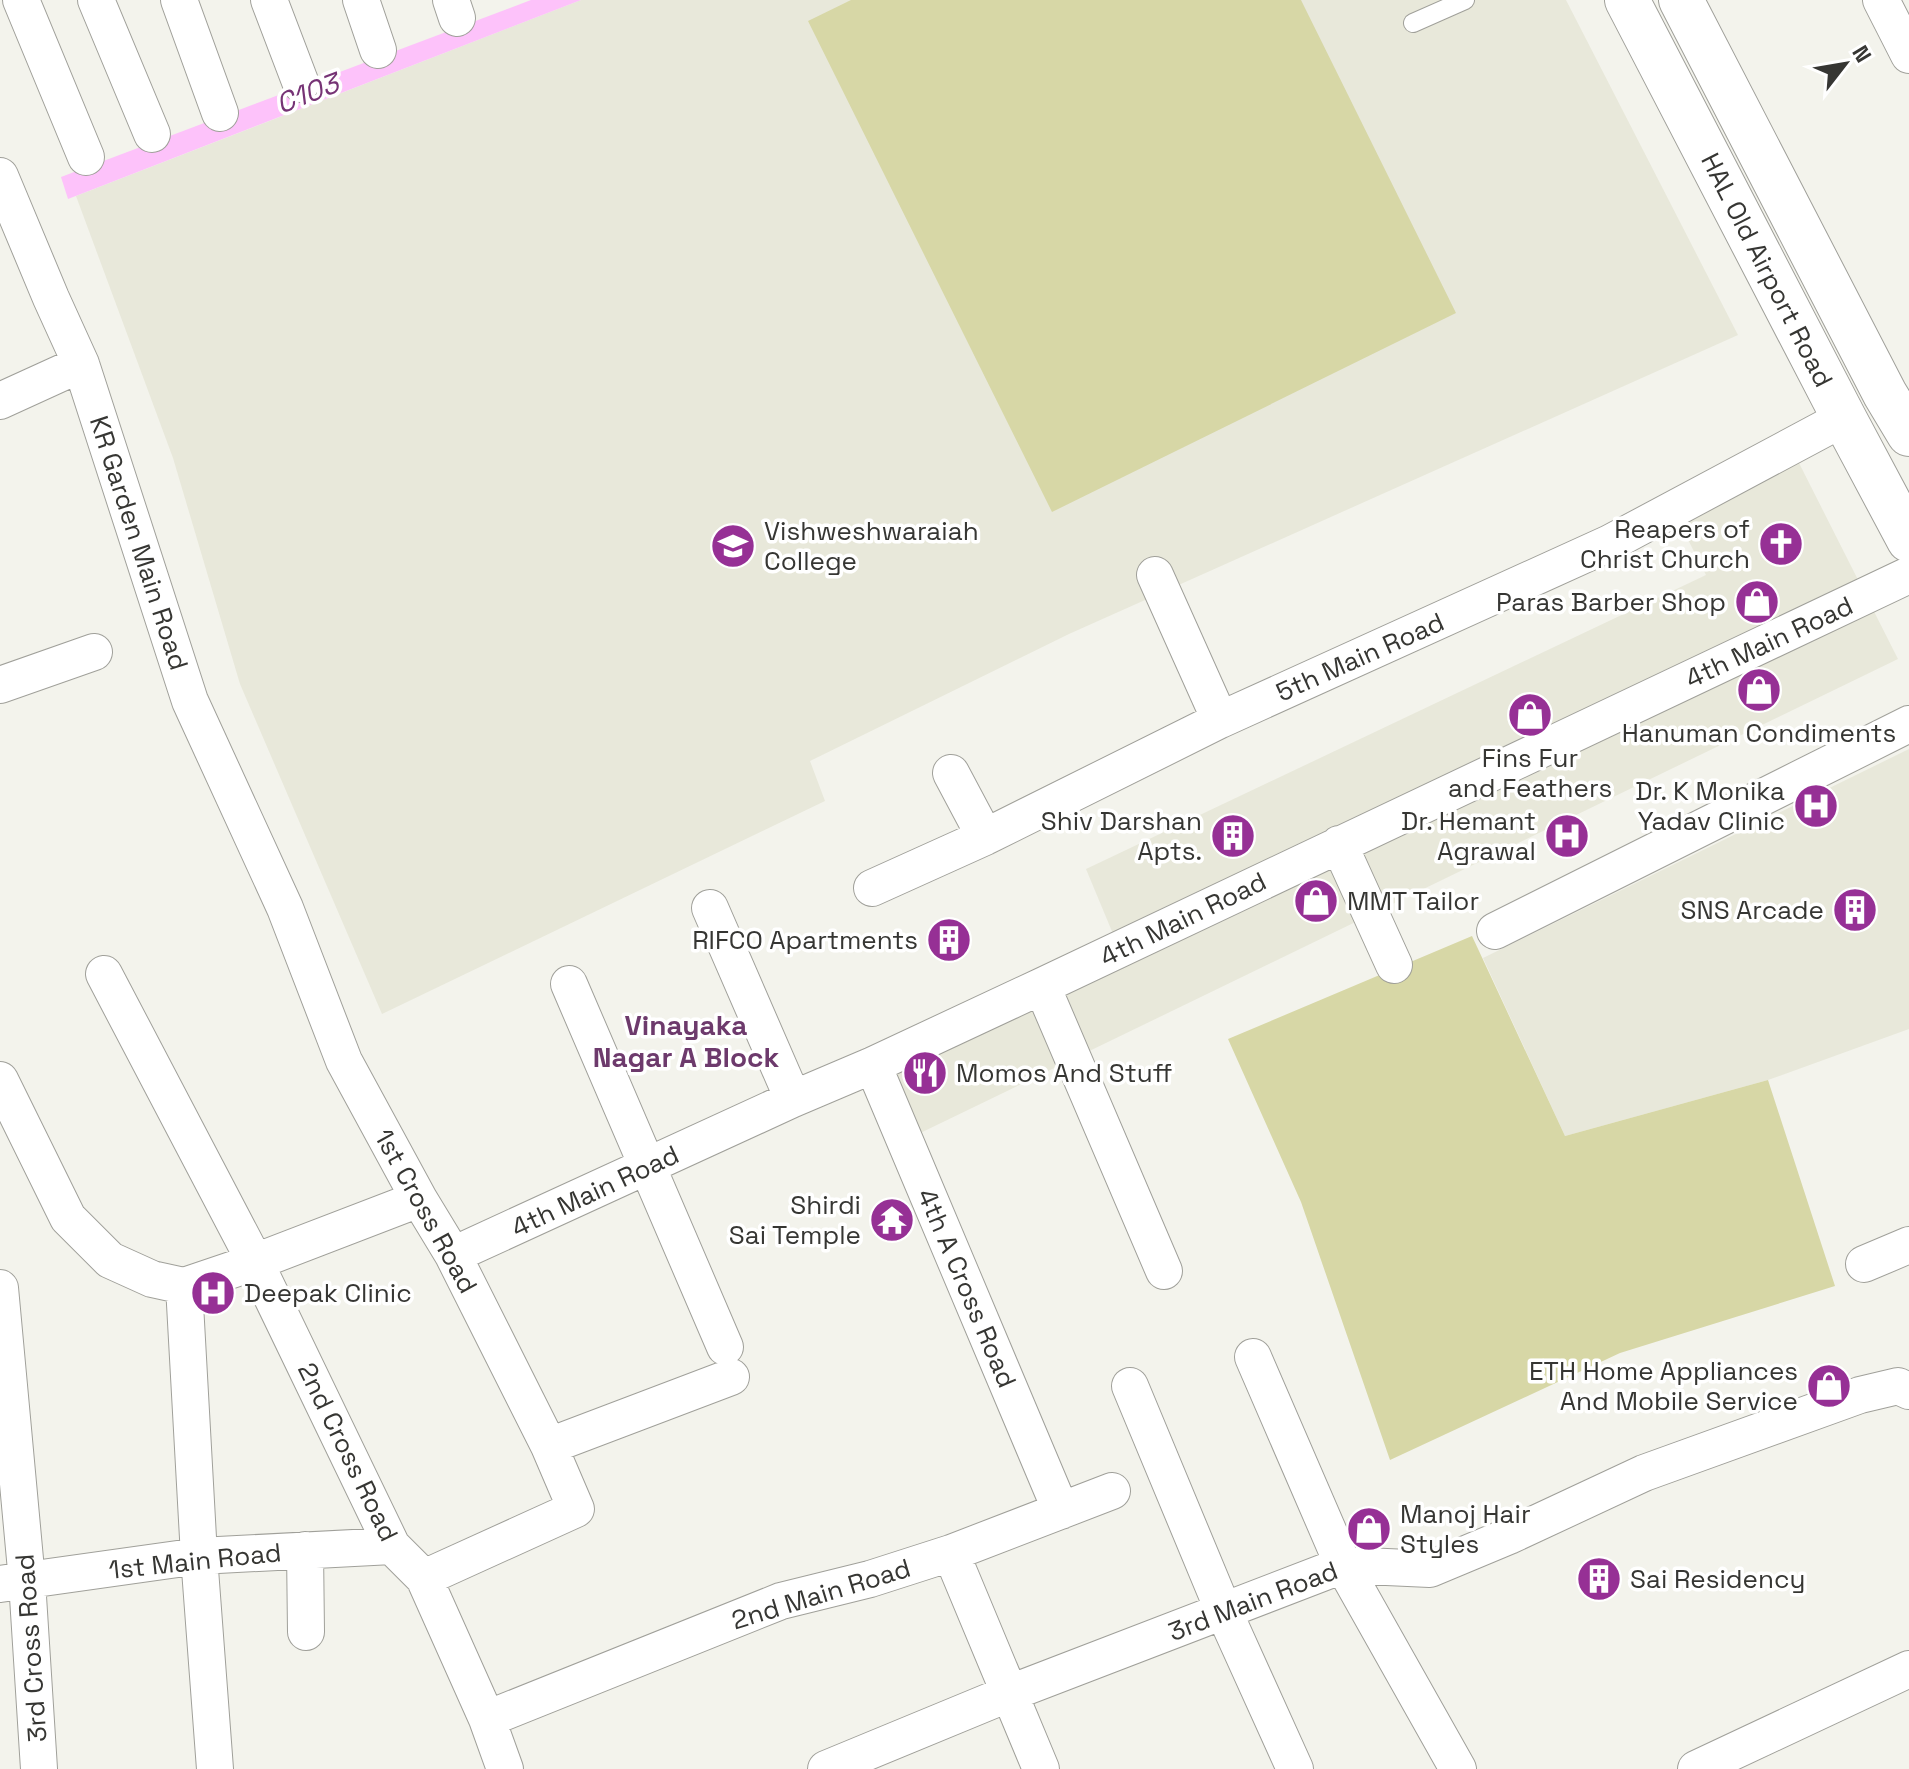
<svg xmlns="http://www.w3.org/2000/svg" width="1909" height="1769" viewBox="0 0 1909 1769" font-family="'Space Grotesk',sans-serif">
<rect width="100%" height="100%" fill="#f3f3ec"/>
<path fill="#e8e8da" d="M 581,0 L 1566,0 L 1738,335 L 1069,634 L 810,761 L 825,801 L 382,1014 L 240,684 L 173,458 L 76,196 Z
M 1798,461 L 1898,659 L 910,1138 L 871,1048 L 1116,941 L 1086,869 L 1706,575 L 1679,522 Z
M 1909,749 L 1909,1029 L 1768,1080 L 1565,1136 L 1483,958 Z"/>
<path fill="#d7d7a6" d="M 851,0 L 1301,0 L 1456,313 L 1052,512 L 808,21 Z
M 1472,936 L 1565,1136 L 1768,1080 L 1835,1286 L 1620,1353 L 1390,1460 L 1301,1202 L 1228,1039 Z"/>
<path fill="#fdc2fa" d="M 531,0 L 581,0 L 68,199 L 61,177 Z"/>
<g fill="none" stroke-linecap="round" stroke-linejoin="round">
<g stroke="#a0a09a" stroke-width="20">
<path id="service" d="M 1413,23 L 1465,0"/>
</g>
<g stroke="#a0a09a" stroke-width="38">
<path id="minor" d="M 21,0 L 86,157
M 96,0 L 152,134
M 179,0 L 220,113
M 269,0 L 301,84
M 361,0 L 378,50
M 451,0 L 457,18
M 1881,0 L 1909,55
M 0,176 L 51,298 L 81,364 L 190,701 L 285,908 L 344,1061 L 419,1199 L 453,1255 L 549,1446 L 576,1509 L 424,1578
M 0,401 L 81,364
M 1155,575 L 1220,720
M 0,685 L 94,652
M 951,773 L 985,837
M 1339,844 L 1394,965
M 872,888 L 985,837 L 1220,720 L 1610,543 L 1844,418
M 710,908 L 793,1099
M 1495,931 L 1909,724
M 104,974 L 255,1262 L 392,1546 L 424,1578 L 487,1719 L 505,1769
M 569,984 L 725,1347
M 1042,986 L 1164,1271
M 873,1065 L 1061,1511
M 0,1080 L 68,1218 L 110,1260 L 152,1279 L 184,1286 L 255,1262 L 419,1199
M 453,1255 L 793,1099 L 873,1065 L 1042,986 L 1909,575
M 1864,1264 L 1909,1245
M 184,1286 L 199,1556 L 215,1769
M 0,1288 L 27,1581 L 39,1769
M 1253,1357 L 1343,1565 L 1458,1769
M 1130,1386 L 1224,1612 L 1295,1769
M 549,1446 L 731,1377
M 305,1550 L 306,1632
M 951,1553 L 1041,1769
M 0,1584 L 199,1556 L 392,1546
M 487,1719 L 781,1601 L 870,1579 L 951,1553 L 1112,1491
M 826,1769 L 1010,1693 L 1343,1565 L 1430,1569 L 1509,1536 L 1644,1473 L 1860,1395 L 1898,1386 L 1909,1391
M 1696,1769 L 1909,1669"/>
</g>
<g stroke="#a0a09a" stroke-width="46">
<path id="primary" d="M 1627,0 L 1844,418 L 1909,540
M 1681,0 L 1885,394 L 1909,434"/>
</g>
<use href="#service" stroke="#fff" stroke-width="18"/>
<use href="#minor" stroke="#fff" stroke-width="36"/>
<use href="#primary" stroke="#fff" stroke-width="44"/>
</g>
<defs>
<g id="church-disc" transform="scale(2.3)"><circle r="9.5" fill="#963095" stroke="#fff"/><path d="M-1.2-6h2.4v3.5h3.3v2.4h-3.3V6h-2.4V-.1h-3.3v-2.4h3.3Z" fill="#fff"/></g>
<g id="university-disc" transform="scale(2.3)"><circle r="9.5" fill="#963095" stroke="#fff"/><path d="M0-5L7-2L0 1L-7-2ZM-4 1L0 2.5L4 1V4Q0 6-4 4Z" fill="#fff"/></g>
<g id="shop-disc" transform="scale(2.3)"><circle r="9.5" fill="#963095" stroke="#fff"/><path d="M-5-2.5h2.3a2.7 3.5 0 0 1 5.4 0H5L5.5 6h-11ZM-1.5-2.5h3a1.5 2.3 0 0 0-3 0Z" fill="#fff"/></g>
<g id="hospital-disc" transform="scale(2.3)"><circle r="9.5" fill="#963095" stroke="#fff"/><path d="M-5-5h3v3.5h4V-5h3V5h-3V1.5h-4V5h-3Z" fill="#fff"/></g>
<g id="building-disc" transform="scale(2.3)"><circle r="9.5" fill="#963095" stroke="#fff"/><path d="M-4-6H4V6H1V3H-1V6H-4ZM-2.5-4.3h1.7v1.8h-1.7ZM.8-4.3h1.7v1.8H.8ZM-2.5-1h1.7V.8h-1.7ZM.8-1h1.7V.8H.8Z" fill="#fff"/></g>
<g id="restaurant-disc" transform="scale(2.3)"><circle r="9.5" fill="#963095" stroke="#fff"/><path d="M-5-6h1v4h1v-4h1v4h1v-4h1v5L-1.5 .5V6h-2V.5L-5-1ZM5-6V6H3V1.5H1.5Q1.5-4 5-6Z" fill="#fff"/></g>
<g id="temple-disc" transform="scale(2.3)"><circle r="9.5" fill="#963095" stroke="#fff"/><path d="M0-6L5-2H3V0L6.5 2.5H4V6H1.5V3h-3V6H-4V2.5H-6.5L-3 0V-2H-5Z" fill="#fff"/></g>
</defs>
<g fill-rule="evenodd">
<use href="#church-disc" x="1781" y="544"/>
<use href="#university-disc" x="733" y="546"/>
<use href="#shop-disc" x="1757" y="602"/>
<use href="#shop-disc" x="1759" y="690"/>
<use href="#shop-disc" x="1530" y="715"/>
<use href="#hospital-disc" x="1816" y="806"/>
<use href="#building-disc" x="1233" y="836"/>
<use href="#hospital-disc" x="1567" y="836"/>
<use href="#shop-disc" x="1316" y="901"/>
<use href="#building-disc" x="1855" y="910"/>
<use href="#building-disc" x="949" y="940"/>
<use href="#restaurant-disc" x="925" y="1073"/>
<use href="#temple-disc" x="892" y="1220"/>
<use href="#hospital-disc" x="213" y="1293"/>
<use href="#shop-disc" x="1829" y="1386"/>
<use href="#shop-disc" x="1369" y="1529"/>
<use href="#building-disc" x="1599" y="1579"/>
</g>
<g text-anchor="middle" stroke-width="7" stroke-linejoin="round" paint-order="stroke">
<g font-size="26" fill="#363633" stroke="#fff">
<text transform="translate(1767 270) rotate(63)" y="9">HAL Old Airport Road</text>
<text transform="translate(139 543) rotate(72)" y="9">KR Garden Main Road</text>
<text transform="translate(1769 642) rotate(-25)" y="9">4th Main Road</text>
<text transform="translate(1360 657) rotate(-24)" y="9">5th Main Road</text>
<text transform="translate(1183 919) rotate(-26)" y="9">4th Main Road</text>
<text transform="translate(595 1191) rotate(-25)" y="9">4th Main Road</text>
<text transform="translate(426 1211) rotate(61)" y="9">1st Cross Road</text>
<text transform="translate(967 1288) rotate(67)" y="9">4th A Cross Road</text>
<text transform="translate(348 1452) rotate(64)" y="9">2nd Cross Road</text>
<text transform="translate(195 1561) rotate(-6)" y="9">1st Main Road</text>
<text transform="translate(821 1594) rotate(-17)" y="9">2nd Main Road</text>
<text transform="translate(1253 1601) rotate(-21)" y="9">3rd Main Road</text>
<text transform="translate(31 1648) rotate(-94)" y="9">3rd Cross Road</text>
</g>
<g font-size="26" fill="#363633" stroke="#fff" text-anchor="end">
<text x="1750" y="538">Reapers of<tspan x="1750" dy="30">Christ Church</tspan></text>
<text x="764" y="540" text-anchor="start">Vishweshwaraiah<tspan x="764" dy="30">College</tspan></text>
<text x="1726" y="611">Paras Barber Shop</text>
<text x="1759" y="742" text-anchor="middle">Hanuman Condiments</text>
<text x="1530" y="767" text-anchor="middle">Fins Fur<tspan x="1530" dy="30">and Feathers</tspan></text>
<text x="1785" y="800">Dr. K Monika<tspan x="1785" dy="30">Yadav Clinic</tspan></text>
<text x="1202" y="830">Shiv Darshan<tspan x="1202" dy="30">Apts.</tspan></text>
<text x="1536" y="830">Dr. Hemant<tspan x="1536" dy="30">Agrawal</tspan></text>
<text x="1347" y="910" text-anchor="start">MMT Tailor</text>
<text x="1824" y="919">SNS Arcade</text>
<text x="918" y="949">RIFCO Apartments</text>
<text x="956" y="1082" text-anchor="start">Momos And Stuff</text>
<text x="861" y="1214">Shirdi<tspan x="861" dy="30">Sai Temple</tspan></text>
<text x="244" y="1302" text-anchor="start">Deepak Clinic</text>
<text x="1798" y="1380">ETH Home Appliances<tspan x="1798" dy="30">And Mobile Service</tspan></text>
<text x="1400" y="1523" text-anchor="start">Manoj Hair<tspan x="1400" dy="30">Styles</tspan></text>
<text x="1630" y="1588" text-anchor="start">Sai Residency</text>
</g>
<g font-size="28" font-style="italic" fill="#763375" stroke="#fff">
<text transform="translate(307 93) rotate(-21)" y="10">C103</text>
</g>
<g font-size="28" font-weight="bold" fill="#6d3a6c" stroke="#fff">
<text x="686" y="1035">Vinayaka<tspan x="686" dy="32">Nagar A Block</tspan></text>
</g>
</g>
<g transform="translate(1845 64) rotate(59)" stroke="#ffffff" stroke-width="6" paint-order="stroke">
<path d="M0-6L14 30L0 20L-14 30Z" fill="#363633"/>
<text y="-12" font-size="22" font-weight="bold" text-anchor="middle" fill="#363633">N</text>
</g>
</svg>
